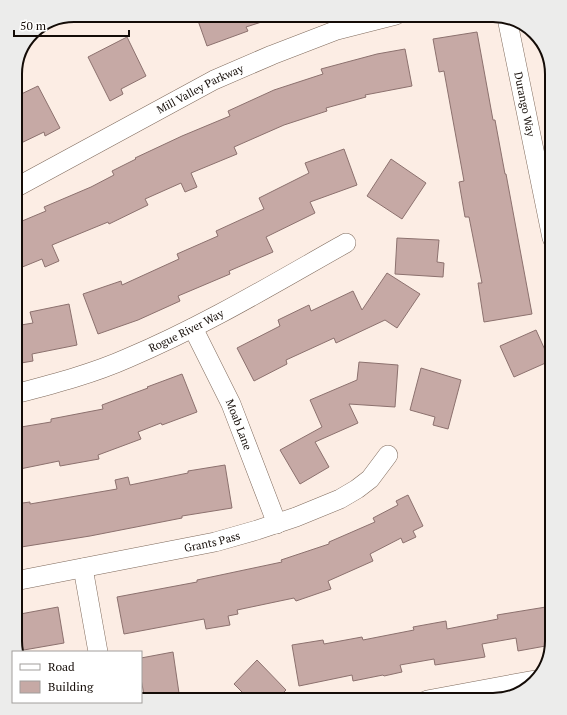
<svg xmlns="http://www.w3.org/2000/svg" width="567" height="715" viewBox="0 0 567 715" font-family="'PT Serif',serif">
<rect width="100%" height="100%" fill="#fcede4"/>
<path fill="#c6a9a5" stroke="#8c716e" d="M 196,15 L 274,15 L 274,18 L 246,27 L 248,31 L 207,46 Z
M 477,32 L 493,120 L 495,120 L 505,174 L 506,174 L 532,314 L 484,322 L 478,283 L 482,283 L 469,217 L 465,217 L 459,182 L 464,181 L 444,71 L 439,72 L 433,39 Z
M 127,37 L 146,76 L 121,89 L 123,94 L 110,101 L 88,57 Z
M 405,49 L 412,86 L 365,95 L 366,97 L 326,108 L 327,111 L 284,125 L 234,147 L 237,154 L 191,173 L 197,187 L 185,192 L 181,183 L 145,199 L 148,205 L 109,224 L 108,222 L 52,245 L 59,261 L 45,267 L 42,259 L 15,270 L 15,224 L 46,211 L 44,207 L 91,187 L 114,175 L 112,171 L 136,159 L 135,158 L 182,136 L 230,116 L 228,111 L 274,90 L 323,74 L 321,69 L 377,54 Z
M 38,86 L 60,128 L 45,136 L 44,132 L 19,144 L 15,136 L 15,97 Z
M 344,149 L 357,185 L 310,202 L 315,213 L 266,237 L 273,252 L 229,271 L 230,274 L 178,296 L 180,301 L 138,320 L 98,334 L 83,294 L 121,281 L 122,285 L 179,259 L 177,254 L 218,236 L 216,231 L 264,209 L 259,198 L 309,173 L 305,163 Z
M 391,159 L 426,183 L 402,219 L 367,196 Z
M 397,238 L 439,240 L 437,262 L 444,263 L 443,277 L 395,274 Z
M 387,273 L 420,294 L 397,328 L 385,320 L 336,343 L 334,338 L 286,360 L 287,364 L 254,381 L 237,348 L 280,326 L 278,320 L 309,305 L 311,311 L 353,291 L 362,310 Z
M 69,304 L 77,345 L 32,354 L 33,361 L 15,364 L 15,326 L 33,323 L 30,312 Z
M 536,330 L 550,361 L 514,377 L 500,346 Z
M 359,362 L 398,365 L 395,407 L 349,404 L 358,423 L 315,442 L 329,467 L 300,484 L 280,450 L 322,427 L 310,400 L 357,380 Z
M 421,368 L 461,380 L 448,429 L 433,425 L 435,417 L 410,410 Z
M 182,374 L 197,412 L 162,425 L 161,423 L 138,432 L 141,439 L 98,455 L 99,459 L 60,466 L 59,461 L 20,469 L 18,457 L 15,457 L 15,428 L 51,422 L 51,419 L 103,409 L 102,405 L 148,388 L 147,387 Z
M 225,465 L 232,508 L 182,516 L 182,518 L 90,536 L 15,548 L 15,504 L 30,502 L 30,504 L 117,489 L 115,480 L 128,477 L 130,485 L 188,473 L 188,471 Z
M 408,495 L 423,526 L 413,531 L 416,537 L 403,543 L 401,538 L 370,554 L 373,561 L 328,581 L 331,589 L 296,601 L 294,598 L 237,610 L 238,614 L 228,616 L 230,625 L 206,629 L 204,619 L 124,634 L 117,597 L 197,582 L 197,580 L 282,562 L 281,560 L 329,544 L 329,542 L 375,522 L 373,518 L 398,505 L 396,501 Z
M 552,606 L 551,645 L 518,651 L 516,638 L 482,644 L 485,657 L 435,665 L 434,659 L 400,665 L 402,672 L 384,676 L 383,675 L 353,681 L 352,675 L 299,686 L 292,645 L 323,640 L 324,644 L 362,637 L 363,640 L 414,630 L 413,627 L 446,621 L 447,629 L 498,619 L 497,615 Z
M 58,607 L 64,643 L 18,651 L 15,641 L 15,615 Z
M 173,652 L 180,700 L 145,700 L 141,679 L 141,658 Z
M 257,660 L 286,690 L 276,700 L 250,700 L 234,684 Z"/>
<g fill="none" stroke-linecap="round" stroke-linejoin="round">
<g stroke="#7f6a5c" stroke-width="20">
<g id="minor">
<path id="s1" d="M 507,18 L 552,238"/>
<path id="s2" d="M 15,188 L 214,80 L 272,55 L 337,30 L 396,15"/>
<path id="s3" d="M 193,328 L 231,404 L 277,524"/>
<path id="s4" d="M 15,394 C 53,384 92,374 128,358 C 204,326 275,283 346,243"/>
<path d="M 83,568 L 98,652"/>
<path id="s5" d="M 15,581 L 215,542 L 257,530 L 296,517 L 340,499 L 357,489 L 370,479 L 388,455"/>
<path d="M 427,700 L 535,680"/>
</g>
</g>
<use href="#minor" stroke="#fff" stroke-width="19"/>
</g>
<g text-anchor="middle" stroke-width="3.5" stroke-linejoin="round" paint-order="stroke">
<g font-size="11" fill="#140c07" stroke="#fff">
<text dy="4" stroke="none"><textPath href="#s2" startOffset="210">Mill Valley Parkway</textPath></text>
<text dy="4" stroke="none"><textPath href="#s1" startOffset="88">Durango Way</textPath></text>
<text dy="4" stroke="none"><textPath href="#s4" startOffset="183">Rogue River Way</textPath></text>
<text dy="4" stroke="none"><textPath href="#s3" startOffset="107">Moab Lane</textPath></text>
<text dy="4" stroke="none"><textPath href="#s5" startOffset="201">Grants Pass</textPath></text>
</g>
</g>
<path d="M0 0H567V715H0ZM74 22H493A52 52 0 0 1 545 74V641A52 52 0 0 1 493 693H74A52 52 0 0 1 22 641V74A52 52 0 0 1 74 22Z" fill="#ececeb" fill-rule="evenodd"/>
<path fill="none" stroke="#140c07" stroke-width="2" d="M74 22H493A52 52 0 0 1 545 74V641A52 52 0 0 1 493 693H74A52 52 0 0 1 22 641V74A52 52 0 0 1 74 22Z"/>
<rect x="12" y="651" width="130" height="52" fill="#ffffff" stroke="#a19e9c"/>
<rect x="20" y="664" width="20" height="6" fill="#ffffff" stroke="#a19e9c"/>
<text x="48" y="671" font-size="12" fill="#140c07">Road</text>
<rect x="20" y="681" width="20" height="12" fill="#c6a9a5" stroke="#a19e9c"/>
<text x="48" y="691" font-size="12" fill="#140c07">Building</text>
<path d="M14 30v6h115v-6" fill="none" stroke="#140c07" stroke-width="2"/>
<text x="20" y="30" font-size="12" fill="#140c07" stroke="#ffffff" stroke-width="3" paint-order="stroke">50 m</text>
</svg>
